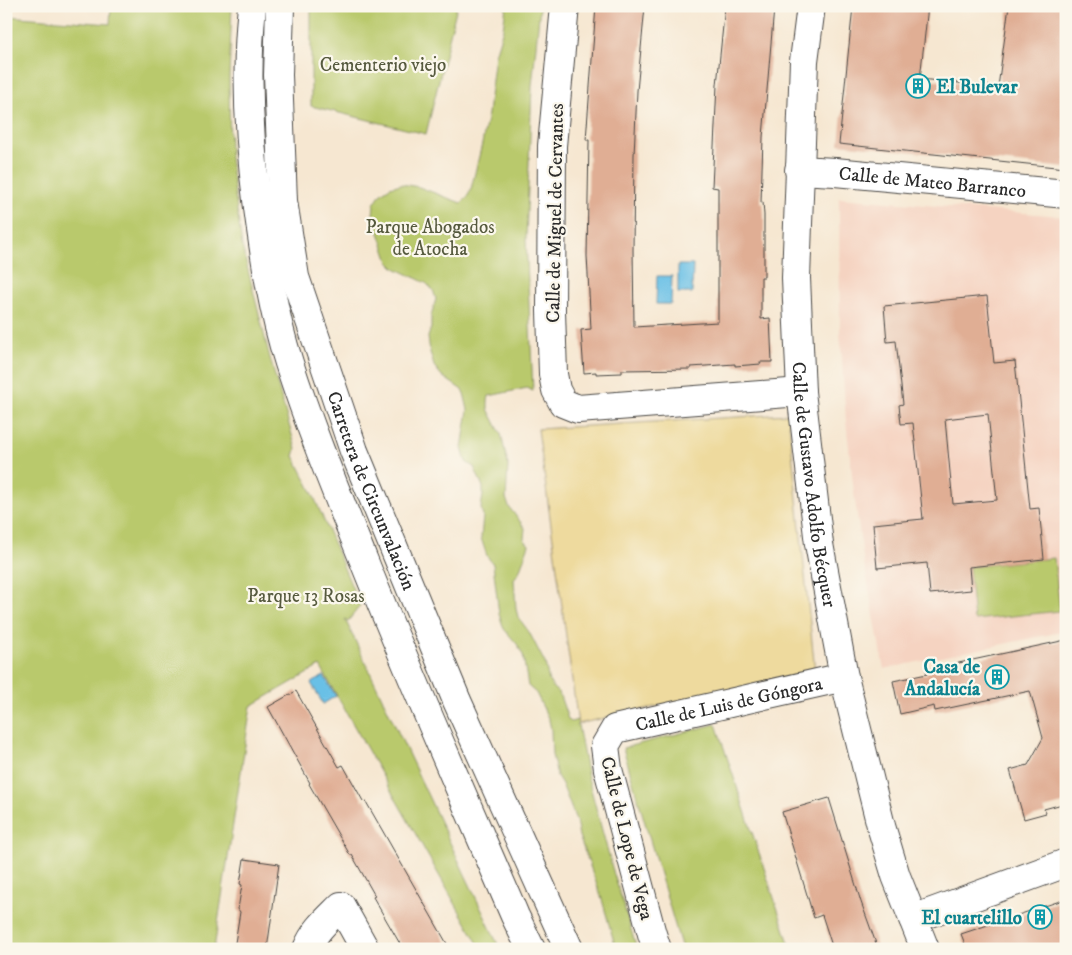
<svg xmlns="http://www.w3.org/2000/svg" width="1072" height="955" viewBox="0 0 1072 955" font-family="'IM FELL DW Pica',serif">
<rect width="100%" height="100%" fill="#fbf7ec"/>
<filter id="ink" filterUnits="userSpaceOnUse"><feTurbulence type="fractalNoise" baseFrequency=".02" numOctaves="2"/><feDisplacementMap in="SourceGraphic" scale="10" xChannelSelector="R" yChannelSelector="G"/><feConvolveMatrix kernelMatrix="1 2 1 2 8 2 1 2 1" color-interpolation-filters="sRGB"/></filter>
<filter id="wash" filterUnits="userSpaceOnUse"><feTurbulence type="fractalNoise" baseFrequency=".0096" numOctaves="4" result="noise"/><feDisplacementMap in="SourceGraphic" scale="20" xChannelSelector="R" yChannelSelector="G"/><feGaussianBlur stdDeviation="1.12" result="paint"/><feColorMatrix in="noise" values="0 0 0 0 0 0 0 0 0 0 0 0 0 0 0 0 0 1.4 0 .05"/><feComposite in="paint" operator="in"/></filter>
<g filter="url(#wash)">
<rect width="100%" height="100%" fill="#f6e7d1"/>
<path fill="#f5d3c1" d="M 839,198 L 1060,216 L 1066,338 L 1066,631 L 884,669 L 864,563 L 855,501 L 846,421 L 840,332 Z"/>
<path fill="#b9c96c" stroke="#727a4c" d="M 111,6 L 232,6 L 229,77 L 230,158 L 242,246 L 271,362 L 296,449 L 294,456 L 312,492 L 360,606 L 348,621 L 345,619 L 500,949 L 481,949 L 320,666 L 251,706 L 214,949 L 6,949 L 6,16 L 110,24 Z
M 311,6 L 457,6 L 426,134 L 311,106 Z
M 506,6 L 540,6 L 532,86 L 526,239 L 533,391 L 527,388 L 489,396 L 488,401 L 488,409 L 501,434 L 508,465 L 506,498 L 509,507 L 525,528 L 524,539 L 529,545 L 519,572 L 514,579 L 516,609 L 518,617 L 529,632 L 545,663 L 549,681 L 553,688 L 559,693 L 568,719 L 571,722 L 577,720 L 588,778 L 613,871 L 637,949 L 616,949 L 601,896 L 579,836 L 576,820 L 562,784 L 557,776 L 552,755 L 551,729 L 549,720 L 536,693 L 528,686 L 523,655 L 517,644 L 504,629 L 499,614 L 493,564 L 487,556 L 481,538 L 483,516 L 481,508 L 483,495 L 483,487 L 474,467 L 466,462 L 462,448 L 468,410 L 465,397 L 462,390 L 442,376 L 434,366 L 430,352 L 428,337 L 431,328 L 431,316 L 436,299 L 433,290 L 426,283 L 395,268 L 389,262 L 373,215 L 374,204 L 381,193 L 390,187 L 401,184 L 419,187 L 461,203 L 467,198 L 471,189 L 482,144 L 488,114 L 495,55 L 503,29 Z
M 1054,558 L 1060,611 L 974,620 L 969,567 Z
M 716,724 L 791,949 L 682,949 L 623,748 Z"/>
<path fill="#eeda9e" stroke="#8c8264" d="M 788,414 L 815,671 L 578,724 L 538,429 Z"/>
<path fill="#69c0e6" stroke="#4a7688" d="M 678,265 L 693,265 L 692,293 L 678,293 Z
M 657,276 L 672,276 L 671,304 L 656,304 Z
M 324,676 L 336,696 L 323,704 L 311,683 Z"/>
<g id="blocks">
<path fill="#e0ae94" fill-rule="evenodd" d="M 596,6 L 645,6 L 637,91 L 634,155 L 633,250 L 634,327 L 718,322 L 718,188 L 712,187 L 717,85 L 725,6 L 760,6 L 774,8 L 763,137 L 761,203 L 763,202 L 764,215 L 764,277 L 761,277 L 761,319 L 770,318 L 772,362 L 760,362 L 761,364 L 735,366 L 735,364 L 691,367 L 691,369 L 622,370 L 622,373 L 596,374 L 596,372 L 584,373 L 581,330 L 591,329 L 587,256 L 589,140 L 586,140 Z
M 853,6 L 928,6 L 920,79 L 998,87 L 1009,6 L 1066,6 L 1065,168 L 839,144 Z
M 987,296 L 994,363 L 1015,361 L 1030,509 L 1039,508 L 1044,559 L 969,567 L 971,590 L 930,594 L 927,563 L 877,568 L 873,524 L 923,519 L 913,423 L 901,424 L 899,405 L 903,404 L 896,341 L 887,342 L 884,306 ZM 988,414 L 997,500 L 953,504 L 945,419 Z
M 1066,640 L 1066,803 L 1044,809 L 1046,813 L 1024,819 L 1010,770 L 1028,765 L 1043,738 L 1030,691 L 935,711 L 934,706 L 900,714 L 893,681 L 927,674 L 926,670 Z
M 296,691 L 339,767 L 343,765 L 363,801 L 365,800 L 450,949 L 403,949 L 373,897 L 375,896 L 352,855 L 350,855 L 309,784 L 310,783 L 268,707 Z
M 829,798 L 861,902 L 878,949 L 833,949 L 822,915 L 814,918 L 782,812 Z
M 244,859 L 279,864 L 267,949 L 234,949 L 240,912 L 238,909 L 242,885 L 240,884 Z
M 1066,899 L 1066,949 L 967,949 L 961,934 Z"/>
</g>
</g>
<g filter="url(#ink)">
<use href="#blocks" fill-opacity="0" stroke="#494744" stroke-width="1"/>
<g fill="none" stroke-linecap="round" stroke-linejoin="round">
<g stroke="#494744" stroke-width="30">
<g id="minor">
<path d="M 565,6 L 552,146 L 551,311 L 553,374 L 556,390 L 563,403 L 578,409 L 801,392"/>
<path id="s1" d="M 811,6 L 804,61 L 796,278 L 801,392 L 819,544 L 844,677 L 881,826 L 896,876 L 925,949"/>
<path id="s2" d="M 799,170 L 835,172 L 1066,194"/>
<path d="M 913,919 L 1066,863"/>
<path d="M 307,949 C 314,931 328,919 341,906 L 365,949"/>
<path id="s3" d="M 657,949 L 652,934 L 608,769 L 605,746 L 615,729 L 844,677"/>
</g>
</g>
<g stroke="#494744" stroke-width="30">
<g id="secondary">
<path d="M 252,6 C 245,73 249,141 258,208 C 265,260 273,313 289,363 C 311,431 338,496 364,561 C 412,681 464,798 515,916 L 531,949"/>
<path id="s4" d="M 280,6 L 278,75 L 283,201 L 295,277 L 354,451 L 457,701 L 569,949"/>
</g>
</g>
<use href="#minor" stroke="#fff" stroke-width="28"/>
<use href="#secondary" stroke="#fff" stroke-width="28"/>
</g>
</g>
<defs>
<g id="building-ring" transform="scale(1.25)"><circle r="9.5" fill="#fbf7ec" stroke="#0f9aa8" stroke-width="1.5"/><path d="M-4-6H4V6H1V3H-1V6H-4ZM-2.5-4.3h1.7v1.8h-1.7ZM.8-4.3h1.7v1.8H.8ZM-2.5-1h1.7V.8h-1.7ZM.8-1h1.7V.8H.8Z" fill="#0f9aa8"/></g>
</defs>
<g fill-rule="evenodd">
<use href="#building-ring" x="918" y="86"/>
<use href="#building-ring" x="997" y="677"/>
<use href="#building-ring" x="1040" y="917"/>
</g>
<g text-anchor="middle" stroke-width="4.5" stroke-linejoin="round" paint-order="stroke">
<g font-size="19" fill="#565a3e" stroke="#fbf7ec">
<text x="383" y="71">Cementerio viejo</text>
<text x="430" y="233">Parque Abogados<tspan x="430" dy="22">de Atocha</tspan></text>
<text x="306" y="602">Parque 13 Rosas</text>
</g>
<g font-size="19" font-weight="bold" fill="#0d838f" stroke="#fbf7ec" text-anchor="end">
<text x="936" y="93" text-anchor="start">El Bulevar</text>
<text x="980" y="673">Casa de<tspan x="980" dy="22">Andalucía</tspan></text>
<text x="1022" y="924">El cuartelillo</text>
</g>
<g font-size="19" fill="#2b2b2b" stroke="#fbf7ec">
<text dy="7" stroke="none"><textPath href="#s2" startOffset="134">Calle de Mateo Barranco</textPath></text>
<text transform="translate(554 213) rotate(-89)" y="7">Calle de Miguel de Cervantes</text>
<text dy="7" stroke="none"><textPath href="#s1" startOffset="480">Calle de Gustavo Adolfo Bécquer</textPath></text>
<text dy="7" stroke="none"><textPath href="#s4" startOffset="499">Carretera de Circunvalación</textPath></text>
<text dy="7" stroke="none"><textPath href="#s3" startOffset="346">Calle de Luis de Góngora</textPath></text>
<text transform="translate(628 838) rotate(76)" y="7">Calle de Lope de Vega</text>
</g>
</g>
<rect width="1072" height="955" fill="none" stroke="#fbf7ec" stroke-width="25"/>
</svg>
